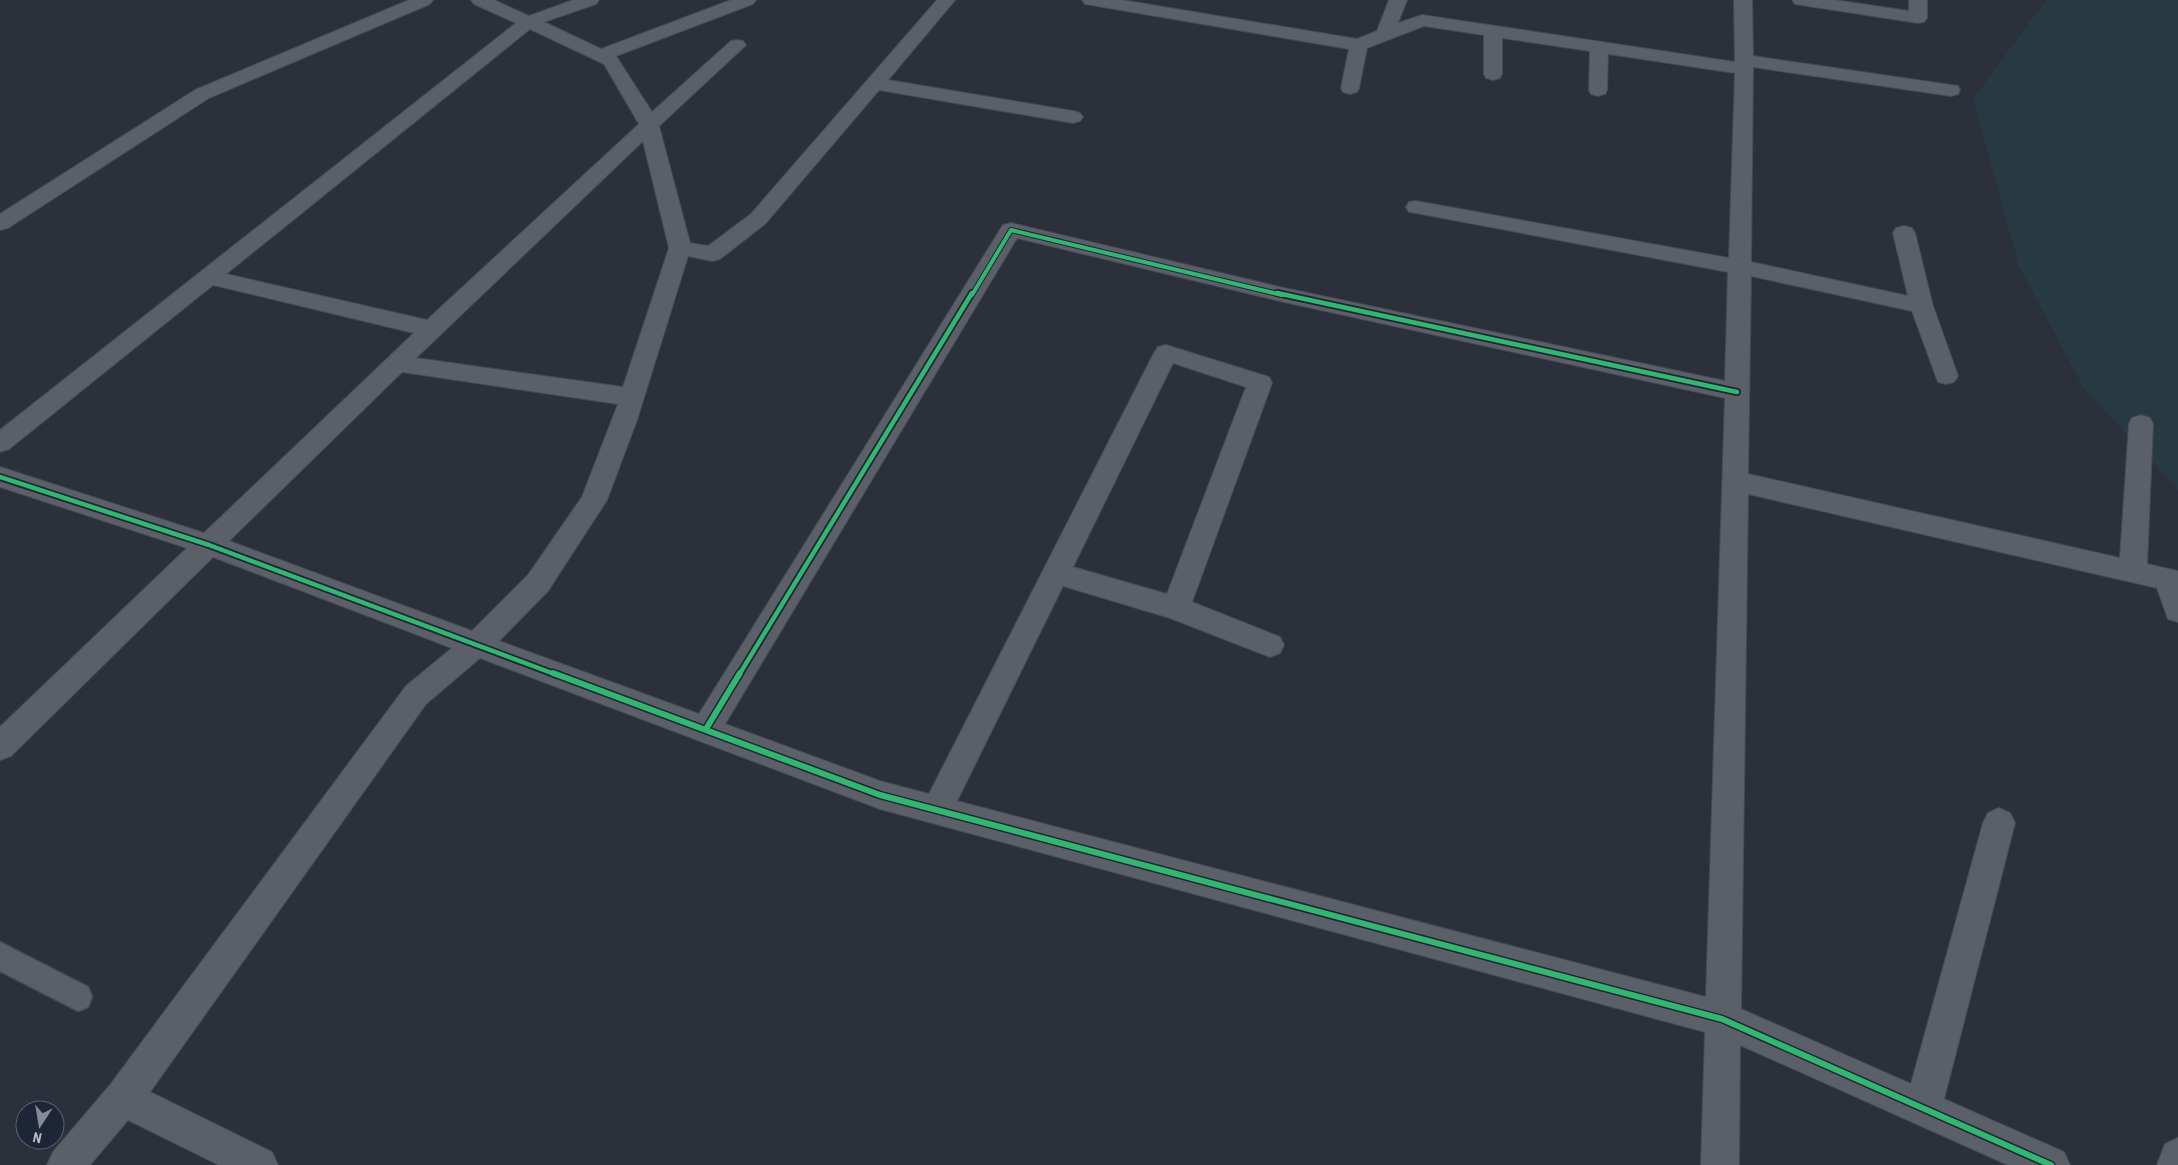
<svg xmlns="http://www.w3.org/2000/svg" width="2178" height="1165" viewBox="0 0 2178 1165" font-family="'Roboto Condensed',sans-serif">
<rect width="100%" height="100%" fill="#2b303b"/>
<path fill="#283a41" d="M 2046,0 L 2178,0 L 2178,490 L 2083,387 L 2019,266 L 1973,99 Z"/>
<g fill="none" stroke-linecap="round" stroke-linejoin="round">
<g stroke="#474b53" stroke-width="3">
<path id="service" d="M 0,942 L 88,987 L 92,997 L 88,1007 L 78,1011 L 0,971 Z"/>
</g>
<g stroke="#474b53" stroke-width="2">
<path id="minor" d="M 409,0 L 433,0 L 430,4 L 209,98 L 8,228 L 0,230 L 0,214 L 195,90 Z
M 471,0 L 494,0 L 529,16 L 573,0 L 599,0 L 596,4 L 544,22 L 601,49 L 731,0 L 756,0 L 753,4 L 616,56 L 652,112 L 731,41 L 737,40 L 743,41 L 746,45 L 659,126 L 690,243 L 708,246 L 751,214 L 937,0 L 955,0 L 888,80 L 1073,111 L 1080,113 L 1083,117 L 1080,121 L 1073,123 L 879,90 L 765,224 L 720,259 L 712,261 L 688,256 L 637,420 L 607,500 L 548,591 L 499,641 L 699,714 L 1003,225 L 1011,223 L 1284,288 L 1725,381 L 1728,272 L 1416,213 L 1409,212 L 1406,207 L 1409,202 L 1416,201 L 1729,258 L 1735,73 L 1608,54 L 1607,90 L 1605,94 L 1598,96 L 1591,94 L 1589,90 L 1590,51 L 1502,38 L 1502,74 L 1500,78 L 1493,80 L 1486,78 L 1484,74 L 1484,35 L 1424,26 L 1367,48 L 1359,88 L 1357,92 L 1350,94 L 1343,92 L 1341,88 L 1349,49 L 1091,5 L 1085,4 L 1082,0 L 1122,0 L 1357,39 L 1377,31 L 1389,0 L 1407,0 L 1398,23 L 1422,15 L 1735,62 L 1734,0 L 1752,0 L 1753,56 L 1958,86 L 1960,90 L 1958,94 L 1951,96 L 1753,67 L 1751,262 L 1908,296 L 1893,233 L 1896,228 L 1904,226 L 1912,228 L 1915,233 L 1933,306 L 1958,376 L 1954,382 L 1946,384 L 1938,382 L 1912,311 L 1751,276 L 1748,474 L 2120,558 L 2129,424 L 2132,418 L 2141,415 L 2150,418 L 2153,424 L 2147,564 L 2178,571 L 2178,622 L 2168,619 L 2157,588 L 1748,494 L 1741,1009 L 1911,1084 L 1983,823 L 1988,813 L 1999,808 L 2010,813 L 2015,823 L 1944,1099 L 2064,1152 L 2070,1165 L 2008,1165 L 1740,1045 L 1739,1165 L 1701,1165 L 1705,1032 L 880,809 L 480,658 L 426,704 L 150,1092 L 272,1152 L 278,1165 L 219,1165 L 128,1120 L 90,1165 L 47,1165 L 53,1152 L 110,1085 L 406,686 L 452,648 L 213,557 L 11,756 L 0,760 L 0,727 L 187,548 L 0,487 L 0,467 L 204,533 L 414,333 L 213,285 L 9,449 L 0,452 L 0,430 L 516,23 L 474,4 ZM 530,29 L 604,64 L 639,124 L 427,320 L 226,274 ZM 643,141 L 669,248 L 623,387 L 416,358 ZM 1017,238 L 1284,302 L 1725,398 L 1706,997 L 957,801 L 1063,586 L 1170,618 L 1270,657 L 1280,653 L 1284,645 L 1280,637 L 1192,602 L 1272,383 L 1269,377 L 1166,345 L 1158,347 L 1154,353 L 929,794 L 880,781 L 725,724 ZM 1173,363 L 1246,387 L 1167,594 L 1073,567 ZM 402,372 L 618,404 L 582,497 L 528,575 L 472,631 L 229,541 Z
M 1792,0 L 1835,0 L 1909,11 L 1909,0 L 1927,0 L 1927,18 L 1924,22 L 1918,23 L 1801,5 L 1795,4 Z
M 2178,1138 L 2178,1165 L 2157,1165 L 2165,1144 Z"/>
</g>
<use href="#service" fill="#5b5f68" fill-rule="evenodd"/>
<use href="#minor" fill="#5b5f68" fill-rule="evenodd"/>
<g stroke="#1e2536" stroke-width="6">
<path id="cycleway-far2" d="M 972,295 L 1011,230 L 1282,295"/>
</g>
<g stroke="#1e2536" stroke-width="8">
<path id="cycleway-far1" d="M 1277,293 L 1737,392
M 0,477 L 209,545 L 557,675
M 739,675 L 972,293"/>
</g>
<g stroke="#1e2536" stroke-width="9">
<path id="cycleway" d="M 553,673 L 880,795 L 1722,1019 L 2051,1165
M 706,729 L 740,673"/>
</g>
<use href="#cycleway-far2" stroke="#33b770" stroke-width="4"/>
<use href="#cycleway-far1" stroke="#33b770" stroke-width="4.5"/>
<use href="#cycleway" stroke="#33b770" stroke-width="6"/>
</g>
<g transform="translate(40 1125) rotate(192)"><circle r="24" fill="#1e2536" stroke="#5b6172"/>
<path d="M0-4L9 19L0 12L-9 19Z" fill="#858a99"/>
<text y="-8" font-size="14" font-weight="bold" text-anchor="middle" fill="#b6bbcb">N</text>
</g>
</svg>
